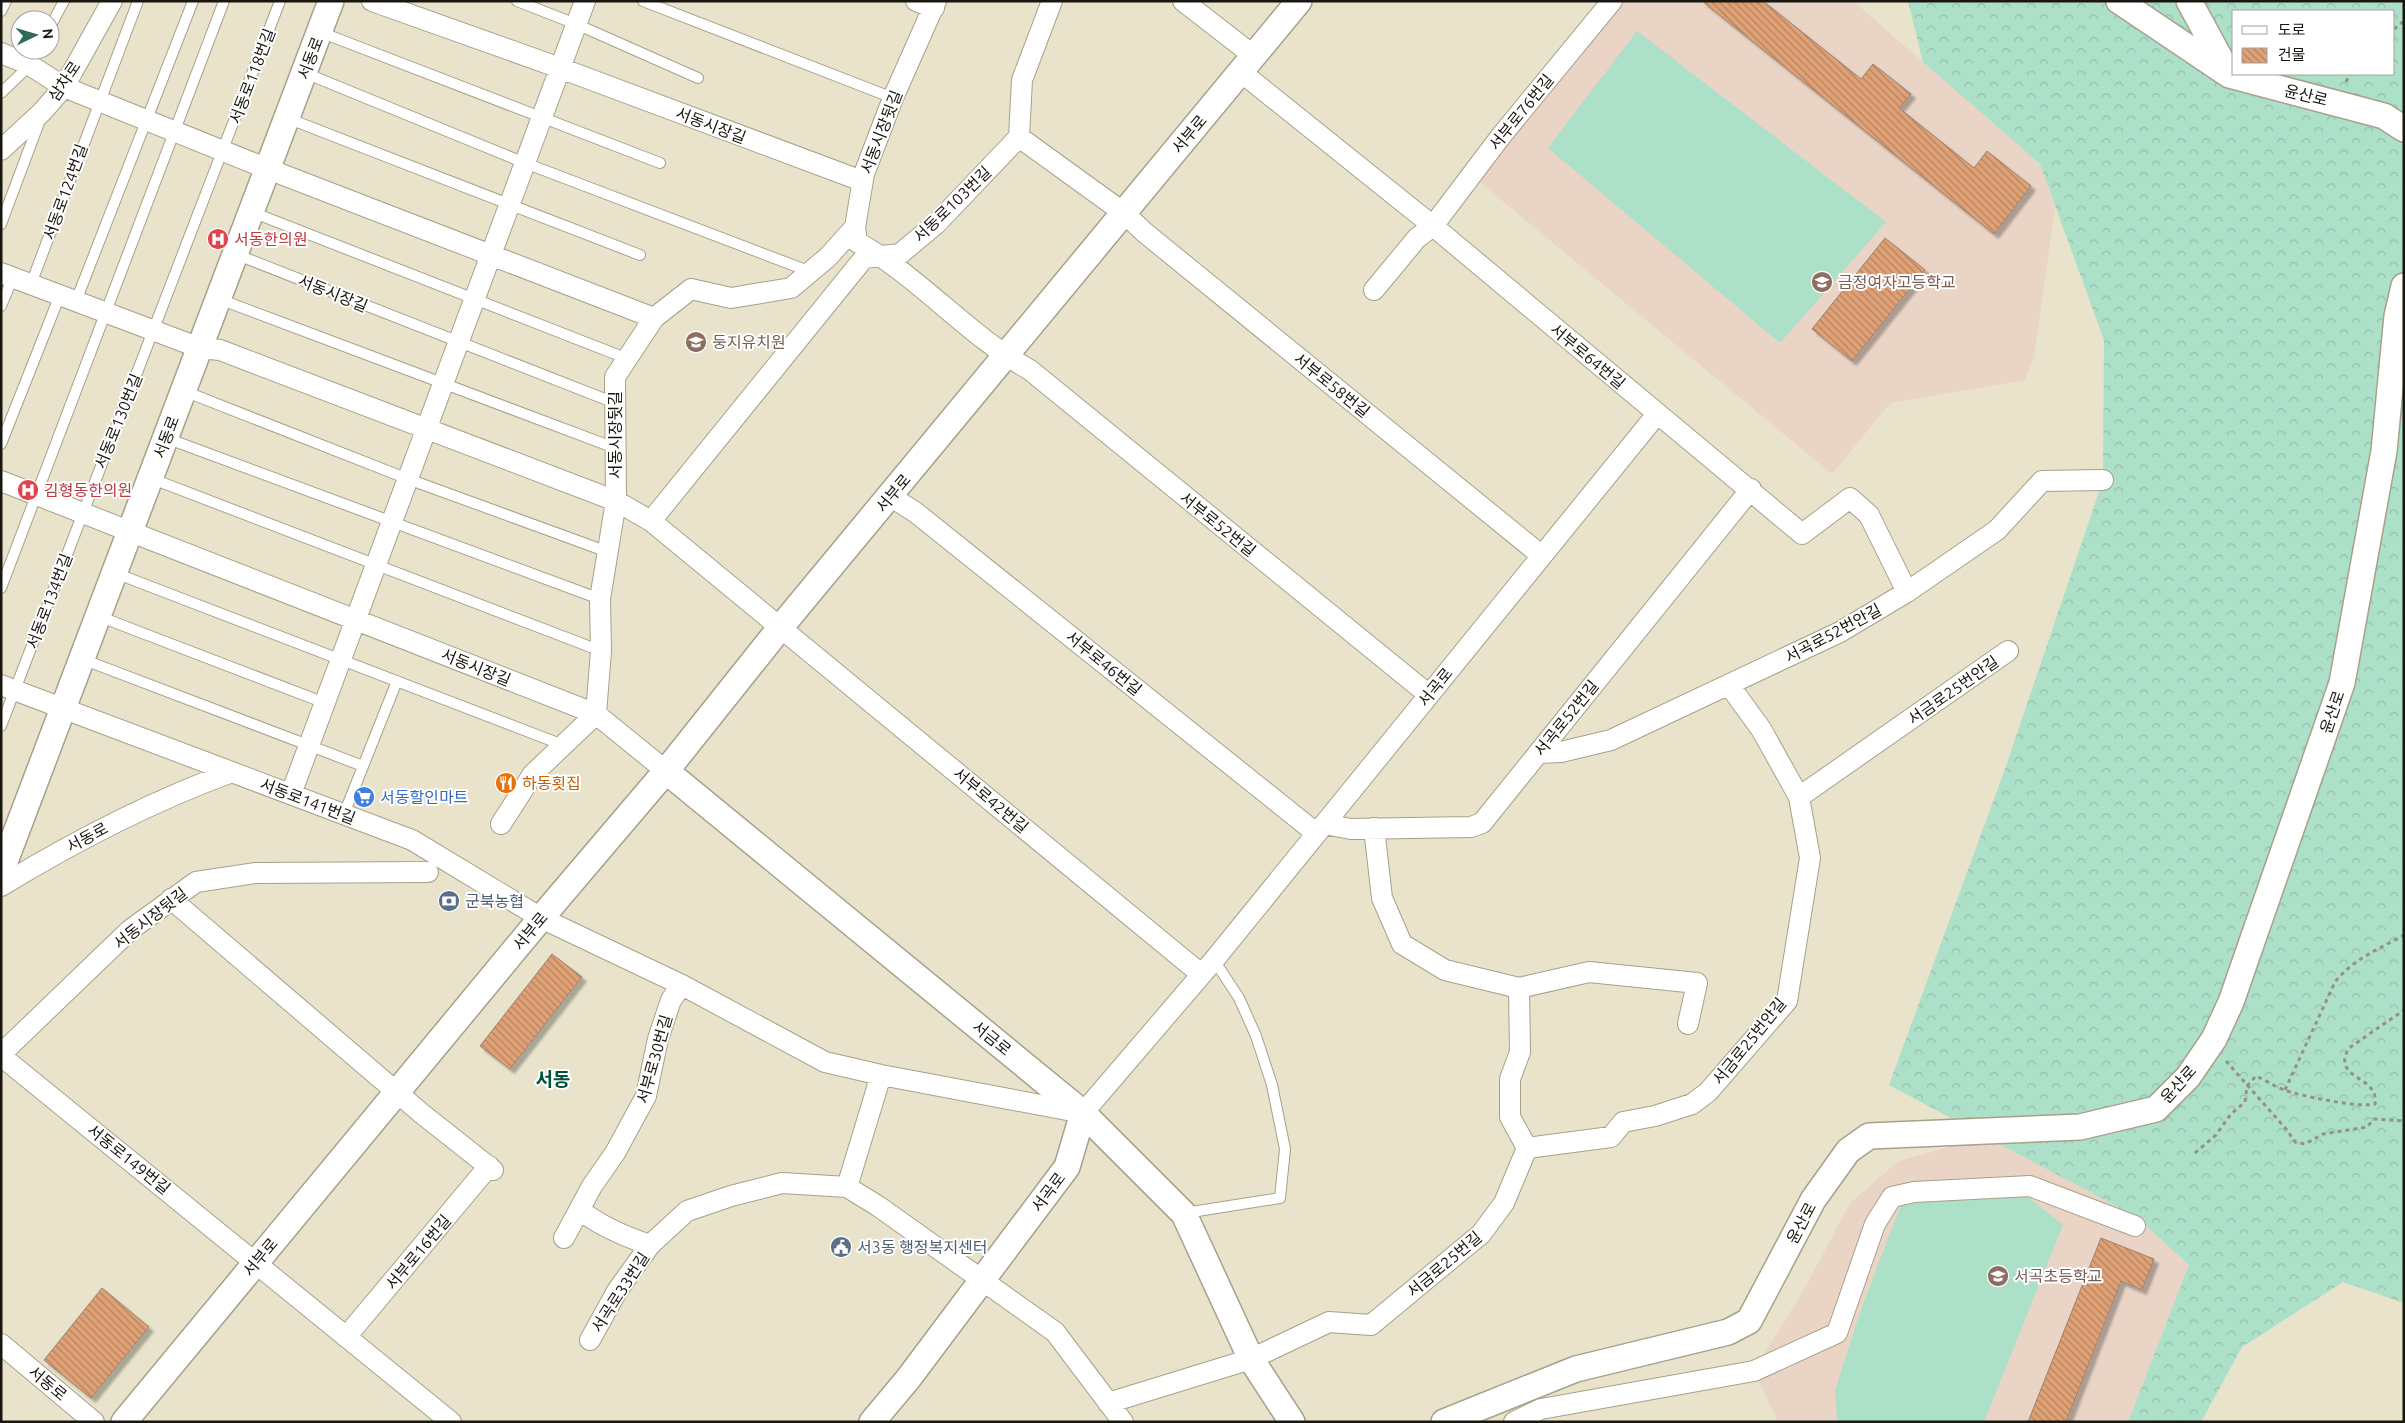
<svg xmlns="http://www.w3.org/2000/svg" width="2405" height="1423" viewBox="0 0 2405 1423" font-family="Ubuntu,'Noto Sans KR',sans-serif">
<defs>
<pattern id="forest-crowns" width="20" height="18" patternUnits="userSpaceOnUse" patternTransform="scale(1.25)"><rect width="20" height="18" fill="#ade0c8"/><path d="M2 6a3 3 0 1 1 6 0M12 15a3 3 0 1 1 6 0" fill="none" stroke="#94bfab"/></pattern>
<pattern id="building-back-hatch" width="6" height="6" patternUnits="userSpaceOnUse" patternTransform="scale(1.25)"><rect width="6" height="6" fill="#dfa175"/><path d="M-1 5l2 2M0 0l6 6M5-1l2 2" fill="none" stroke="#b4825e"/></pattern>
<filter id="shadow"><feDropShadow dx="4.5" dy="4.5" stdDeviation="1" flood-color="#0004"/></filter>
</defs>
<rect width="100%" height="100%" fill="#e8e3ca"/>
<path fill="#e9d4c6" d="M 1613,1 L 1853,1 L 2040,164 L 2055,207 L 2034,357 L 2025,380 L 1890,403 L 1832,474 L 1471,175 Z
M 1986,1136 L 2135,1216 L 2189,1265 L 2128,1422 L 1778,1422 L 1754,1371 L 1806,1286 L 1850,1203 L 1899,1161 Z"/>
<path fill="url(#forest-crowns)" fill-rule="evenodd" d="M 1908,1 L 2404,1 L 2404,1303 L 2343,1282 L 2242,1347 L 2201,1422 L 2128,1422 L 2189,1265 L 2135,1216 L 1889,1085 L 2005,769 L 2103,480 L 2104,340 L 2040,164 L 1923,62 ZM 2234,11 L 2394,11 L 2394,74 L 2234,74 Z"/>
<path fill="#ade0c8" d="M 1637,31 L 1886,222 L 1780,343 L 1548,148 Z
M 2027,1196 L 2063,1225 L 1984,1422 L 1837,1422 L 1835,1391 L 1860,1312 L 1901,1205 L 1954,1197 Z"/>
<path fill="url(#building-back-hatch)" stroke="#978274" filter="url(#shadow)" d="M 1702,1 L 1763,1 L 1861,79 L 1873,64 L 1911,94 L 1899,108 L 1974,168 L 1987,151 L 2031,186 L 1994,234 Z
M 1885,238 L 1925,270 L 1852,361 L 1812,329 Z
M 552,954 L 582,977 L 510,1069 L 480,1046 Z
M 2101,1238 L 2154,1259 L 2142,1290 L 2121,1281 L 2066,1422 L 2028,1422 Z
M 102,1288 L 149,1327 L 91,1398 L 44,1360 Z"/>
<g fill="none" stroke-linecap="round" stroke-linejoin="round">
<g stroke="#a7a18a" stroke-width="12">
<path id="service" d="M 517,1 L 576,24 L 698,78
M 643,1 L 893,98
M 1,11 L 6,1
M 50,27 L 64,1
M 320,32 L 660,163
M 305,73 L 525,163 L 811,272
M 1,93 L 30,65 L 38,50
M 287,118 L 640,255
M 252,212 L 628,359
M 1,224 L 40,120
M 235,254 L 615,403
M 31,284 L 138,1
M 219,299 L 615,448
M 76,301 L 193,1
M 1,306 L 13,277
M 184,391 L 408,479 L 608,552
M 166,438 L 600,599
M 1,444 L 60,295
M 150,478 L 601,651
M 115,573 L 563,745
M 1,588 L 224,1
M 98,616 L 325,703
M 82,659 L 363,766
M 1,726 L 280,1
M 344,814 L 397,681
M 1185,1213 L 1280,1198 L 1285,1149 L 1272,1085 L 1256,1036 L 1239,998 L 1214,960"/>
</g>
<g stroke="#a7a18a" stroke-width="22">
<path id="minor" d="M 372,1 L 560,68 L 862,181
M 916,1 L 934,8
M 1183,1 L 1254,56
M 1,53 L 28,64 L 64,87 L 268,169 L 654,318
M 1241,72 L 1433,226 L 1802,534 L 1850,498 L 1869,515 L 1907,592
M 1019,137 L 1124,213 L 1144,232 L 1542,556
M 1,150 L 42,112 L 64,87 L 112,1
M 855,227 L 857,242 C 920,277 967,335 1030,370 L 1429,695
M 1,273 L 200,348 L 220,350 L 616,501 L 651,521 L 1201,974
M 1374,290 L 1417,238 L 1433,226 L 1501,136 L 1612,1
M 1,481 L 596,714 L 666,771
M 890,496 L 915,512 L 1316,833
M 651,521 L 864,258 L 900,254 L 937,223 L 1019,137 L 1022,80 L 1052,1
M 1,685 L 412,840 L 541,918 L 682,985 L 825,1062 L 881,1075 L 1083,1113 L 1214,960 L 1657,414
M 1538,753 L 1561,752 L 1611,740 L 1840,632 L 1907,592 L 1997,530 L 2042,481 L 2103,480
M 291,794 L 585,1
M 1799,797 L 2008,651
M 501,824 L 533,774 L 596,714 L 601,651 L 600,599 L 616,501 L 615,377 L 654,318 L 691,289 L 731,298 L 791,288 L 828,257 L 855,227 L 864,174 L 893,98 L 936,1
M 1324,824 L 1351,829 L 1471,827 L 1482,823 L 1751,489
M 1374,828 L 1382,898 L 1402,944 L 1445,970 L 1519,988
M 1,886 C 75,841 150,802 232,772
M 171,899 L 421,1113 L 493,1170
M 1,1054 L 130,930 L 196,882 L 256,873 L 428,872
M 1,1056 L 451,1422
M 1527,1148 L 1611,1137 L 1623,1122 L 1655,1116 L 1692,1104 L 1708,1092 L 1787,1001 L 1810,858 L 1799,797 L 1761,729 L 1729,685
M 847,1187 L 881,1075
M 580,1210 C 600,1226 626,1237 650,1245
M 564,1238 L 592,1186 L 615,1153 L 646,1096 L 658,1039 L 671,1000 L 682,985
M 346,1337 L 489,1166
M 590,1340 L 617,1291 L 650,1245 L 687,1211 L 731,1196 L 782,1183 L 847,1187 L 878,1206 L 1055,1332 L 1123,1422
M 1,1344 L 94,1422
M 1108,1403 L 1251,1359 L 1329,1322 L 1371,1325 L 1481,1234 L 1504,1203 L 1527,1148 L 1510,1117 L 1510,1079 L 1520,1052 L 1519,988 L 1589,972 L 1697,983 L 1688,1024
M 1514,1422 L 1541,1409 L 1754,1371 L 1837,1333 L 1875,1224 L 1892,1197 L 1914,1192 L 2030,1186 L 2135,1226"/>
</g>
<g stroke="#a7a18a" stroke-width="28">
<path id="tertiary" d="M 2119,1 L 2229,75 L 2384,116 L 2404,129
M 2189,1 L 2227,71
M 666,771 L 1083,1113 L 1184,1214 L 1251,1359 L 1292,1422
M 1,872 L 331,1
M 124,1422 L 541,918 L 666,771 L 780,628 L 1299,1
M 872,1422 L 908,1379 L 1067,1167 L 1083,1113
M 1444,1422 L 1576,1369 L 1728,1332 L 1749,1321 L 1813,1200 L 1848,1151 L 1869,1136 L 2080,1127 L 2156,1109 L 2188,1077 L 2214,1039 L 2231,1002 L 2342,683 L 2384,451 L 2397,316 L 2404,286"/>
</g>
<path stroke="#95927f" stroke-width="3" stroke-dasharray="4 4" stroke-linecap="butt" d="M 2394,29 L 2404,21
M 2346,82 L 2350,74
M 2226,1061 L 2287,1130 L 2295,1142 L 2305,1144 L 2323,1134 L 2367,1127 L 2374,1119 L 2404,1121
M 2285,1090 L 2335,982 C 2353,959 2379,949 2404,935
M 2195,1153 L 2216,1135 L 2231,1114 L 2245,1102 L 2247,1086 L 2256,1076 C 2265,1080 2274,1086 2284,1090 C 2301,1096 2358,1108 2375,1104 C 2380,1075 2330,1080 2349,1048 L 2404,1010"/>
<use href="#service" stroke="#fff" stroke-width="10"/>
<use href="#minor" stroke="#fff" stroke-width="20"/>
<use href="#tertiary" stroke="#fff" stroke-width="25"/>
</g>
<defs>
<g id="hospital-disc" transform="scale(1.125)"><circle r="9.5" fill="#e0444e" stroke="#fff"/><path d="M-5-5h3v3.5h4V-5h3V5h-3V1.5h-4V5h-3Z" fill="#fff"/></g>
<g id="school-disc" transform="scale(1.125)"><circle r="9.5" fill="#8d6e63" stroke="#fff"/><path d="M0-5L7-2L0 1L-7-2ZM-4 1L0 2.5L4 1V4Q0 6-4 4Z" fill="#fff"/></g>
<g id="restaurant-disc" transform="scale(1.125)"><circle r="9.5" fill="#e8710a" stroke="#fff"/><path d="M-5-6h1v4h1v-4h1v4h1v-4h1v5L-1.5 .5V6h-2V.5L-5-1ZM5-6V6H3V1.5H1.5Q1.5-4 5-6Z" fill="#fff"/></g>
<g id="supermarket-disc" transform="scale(1.125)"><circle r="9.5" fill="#3f7fe0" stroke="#fff"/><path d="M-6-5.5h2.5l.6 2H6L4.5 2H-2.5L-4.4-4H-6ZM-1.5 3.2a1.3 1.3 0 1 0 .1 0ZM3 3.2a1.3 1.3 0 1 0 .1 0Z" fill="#fff"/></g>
<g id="bank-disc" transform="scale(1.125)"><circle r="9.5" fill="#5c6f8a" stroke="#fff"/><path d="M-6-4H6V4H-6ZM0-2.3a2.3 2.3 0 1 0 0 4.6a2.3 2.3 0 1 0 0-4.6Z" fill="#fff"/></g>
<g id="civic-disc" transform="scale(1.125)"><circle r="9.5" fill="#5c6f8a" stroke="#fff"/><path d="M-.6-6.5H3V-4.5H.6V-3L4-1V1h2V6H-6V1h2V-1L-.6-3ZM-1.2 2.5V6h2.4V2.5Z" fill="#fff"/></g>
</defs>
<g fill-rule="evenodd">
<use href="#hospital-disc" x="218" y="239"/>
<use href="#school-disc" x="1822" y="282"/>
<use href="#school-disc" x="696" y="342"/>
<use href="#hospital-disc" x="28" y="490"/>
<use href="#restaurant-disc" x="506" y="783"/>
<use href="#supermarket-disc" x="364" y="797"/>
<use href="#bank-disc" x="449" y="901"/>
<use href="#civic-disc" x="841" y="1247"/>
<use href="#school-disc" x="1998" y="1276"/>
</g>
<g text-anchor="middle" stroke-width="4" stroke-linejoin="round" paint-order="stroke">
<g font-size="16" fill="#18160e" stroke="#fff">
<text transform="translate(310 58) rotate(-69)" y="6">서동로</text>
<text transform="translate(252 76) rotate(-69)" y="6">서동로118번길</text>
<text transform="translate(64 81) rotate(-56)" y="6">삼차로</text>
<text transform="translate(2306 95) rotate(14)" y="6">윤산로</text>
<text transform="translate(1521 112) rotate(-51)" y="6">서부로76번길</text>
<text transform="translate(711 125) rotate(21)" y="6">서동시장길</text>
<text transform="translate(881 132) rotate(-69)" y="6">서동시장뒷길</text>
<text transform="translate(1189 134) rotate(-50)" y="6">서부로</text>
<text transform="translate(65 192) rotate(-70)" y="6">서동로124번길</text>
<text transform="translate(952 204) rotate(-44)" y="6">서동로103번길</text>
<text transform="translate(333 293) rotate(22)" y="6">서동시장길</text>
<text transform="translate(1588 356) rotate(40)" y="6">서부로64번길</text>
<text transform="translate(1332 385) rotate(39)" y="6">서부로58번길</text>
<text transform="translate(118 421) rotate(-68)" y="6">서동로130번길</text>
<text transform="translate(615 435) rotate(-90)" y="6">서동시장뒷길</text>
<text transform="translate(166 437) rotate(-69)" y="6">서동로</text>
<text transform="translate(893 493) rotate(-50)" y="6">서부로</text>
<text transform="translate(1218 524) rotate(39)" y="6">서부로52번길</text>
<text transform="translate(49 601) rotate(-69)" y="6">서동로134번길</text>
<text transform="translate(1833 633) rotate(-28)" y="6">서곡로52번안길</text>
<text transform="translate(1104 663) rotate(39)" y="6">서부로46번길</text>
<text transform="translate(476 667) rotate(22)" y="6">서동시장길</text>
<text transform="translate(1435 687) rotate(-51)" y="6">서곡로</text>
<text transform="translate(1953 690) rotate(-35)" y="6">서금로25번안길</text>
<text transform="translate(2332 712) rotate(-71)" y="6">윤산로</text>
<text transform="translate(1566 718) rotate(-51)" y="6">서곡로52번길</text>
<text transform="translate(991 800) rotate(40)" y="6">서부로42번길</text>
<text transform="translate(308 801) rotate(21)" y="6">서동로141번길</text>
<text transform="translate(87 837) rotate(-28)" y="6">서동로</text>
<text transform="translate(150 918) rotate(-38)" y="6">서동시장뒷길</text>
<text transform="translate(530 931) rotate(-50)" y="6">서부로</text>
<text transform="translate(992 1038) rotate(39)" y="6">서금로</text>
<text transform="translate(1749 1041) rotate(-51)" y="6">서금로25번안길</text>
<text transform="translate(654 1059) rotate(-74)" y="6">서부로30번길</text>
<text transform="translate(2178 1084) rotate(-48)" y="6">윤산로</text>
<text transform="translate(129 1159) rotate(39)" y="6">서동로149번길</text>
<text transform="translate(1048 1192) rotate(-53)" y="6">서곡로</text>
<text transform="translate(1801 1223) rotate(-62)" y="6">윤산로</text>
<text transform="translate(418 1252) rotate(-50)" y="6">서부로16번길</text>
<text transform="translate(260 1257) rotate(-50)" y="6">서부로</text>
<text transform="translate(1444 1264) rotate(-40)" y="6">서금로25번길</text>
<text transform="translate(620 1292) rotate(-57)" y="6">서곡로33번길</text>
<text transform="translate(48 1383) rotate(40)" y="6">서동로</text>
</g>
<g font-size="16" fill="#be3a42" stroke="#fff" text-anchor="start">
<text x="234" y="245">서동한의원</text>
<text x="44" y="496">김형동한의원</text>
</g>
<g font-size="16" fill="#785e54" stroke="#fff" text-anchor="start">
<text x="1838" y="288">금정여자고등학교</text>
<text x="712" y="348">둥지유치원</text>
<text x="2014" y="1282">서곡초등학교</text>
</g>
<g font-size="16" fill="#c56008" stroke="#fff" text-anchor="start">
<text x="522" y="789">하동횟집</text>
</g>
<g font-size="16" fill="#366cbe" stroke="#fff" text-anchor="start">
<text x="380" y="803">서동할인마트</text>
</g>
<g font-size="16" fill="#4e5e75" stroke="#fff" text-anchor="start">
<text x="465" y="907">군북농협</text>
<text x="857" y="1253">서3동 행정복지센터</text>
</g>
<g font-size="19" font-weight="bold" fill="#00523c" stroke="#fff">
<text x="553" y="1086">서동</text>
</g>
</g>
<rect width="2405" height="1423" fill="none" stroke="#18160e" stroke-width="5"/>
<rect x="2232" y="10" width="162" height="65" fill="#ffffff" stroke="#a3a29f"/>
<rect x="2242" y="26" width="25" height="8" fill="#ffffff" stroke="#a3a29f"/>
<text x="2278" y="35" font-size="15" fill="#18160e">도로</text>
<rect x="2242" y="48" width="25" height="15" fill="url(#building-back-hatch)" stroke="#a3a29f"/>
<text x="2278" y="60" font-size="15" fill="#18160e">건물</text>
<g transform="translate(35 35) rotate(85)"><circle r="24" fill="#ffffff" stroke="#a3a29f"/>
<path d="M0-4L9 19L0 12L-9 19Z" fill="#2e6a55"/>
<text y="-8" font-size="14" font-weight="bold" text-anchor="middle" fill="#18160e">N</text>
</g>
</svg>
